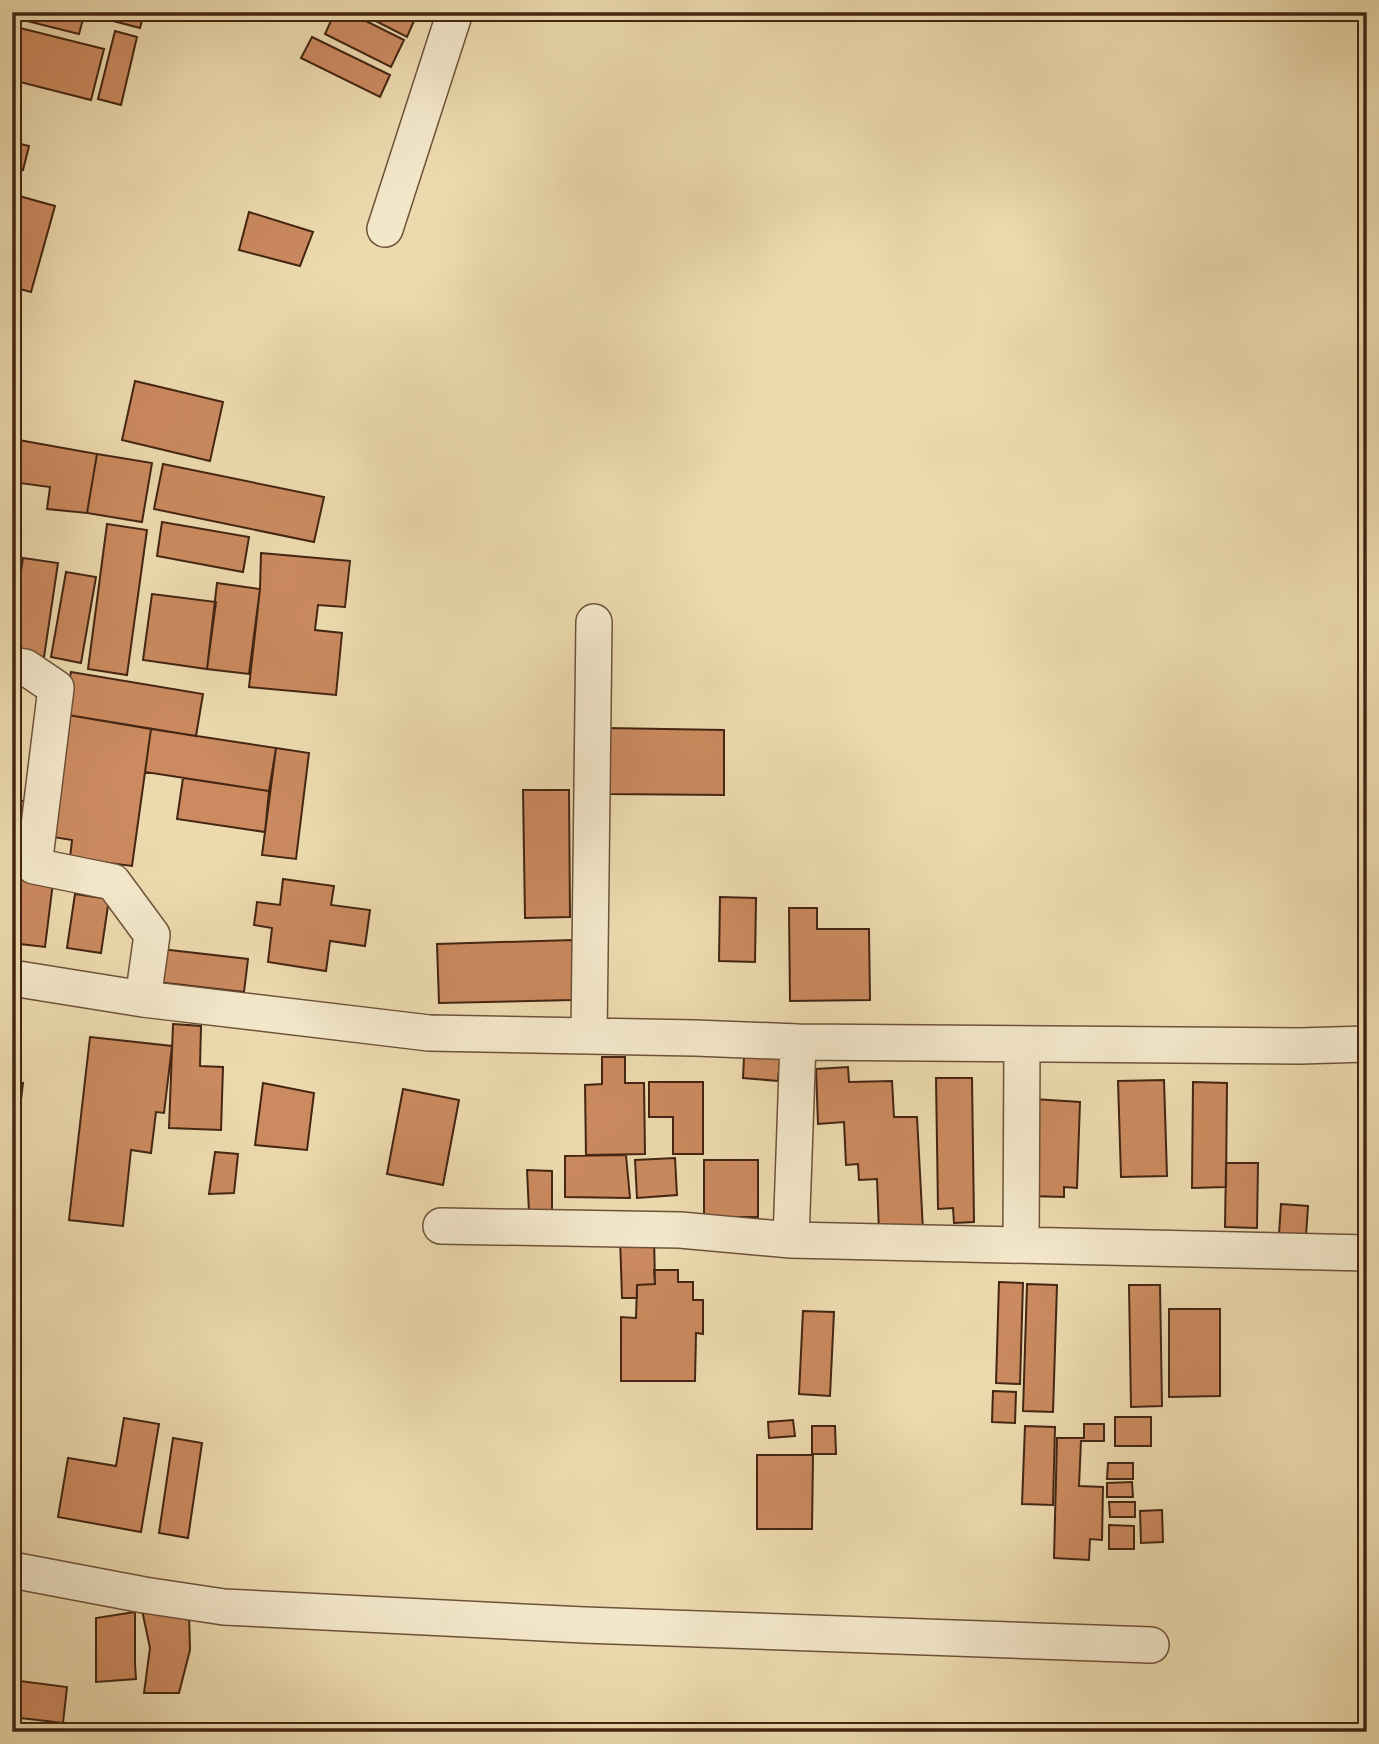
<svg xmlns="http://www.w3.org/2000/svg" width="1379" height="1744" viewBox="0 0 1379 1744" font-family="'IM FELL Great Primer',serif">
<rect width="100%" height="100%" fill="#ecdaae"/>
<filter id="stains"><feTurbulence type="fractalNoise" baseFrequency=".00286" numOctaves="4"/><feColorMatrix values="0 0 0 0 .2 0 0 0 0 .09 0 0 0 0 .02 0 0 0 .5 -.17"/></filter>
<radialGradient id="worn" r=".72"><stop offset=".6" stop-color="#630" stop-opacity="0"/><stop offset="1" stop-color="#630" stop-opacity=".3"/></radialGradient>
<path fill="#cb8a5f" stroke="#442512" stroke-width="2" d="M 25,12 L 85,12 L 79,34 L 23,20 Z
M 91,12 L 144,12 L 140,28 L 90,15 Z
M 335,12 L 348,12 L 404,40 L 391,67 L 325,34 Z
M 358,12 L 413,12 L 417,14 L 407,37 Z
M 12,26 L 104,49 L 91,100 L 12,80 Z
M 115,31 L 137,37 L 121,105 L 98,99 Z
M 312,37 L 390,75 L 380,97 L 301,58 Z
M 12,142 L 29,146 L 23,170 L 12,168 Z
M 12,194 L 55,206 L 31,292 L 12,287 Z
M 249,212 L 313,232 L 300,266 L 239,250 Z
M 135,381 L 223,402 L 210,461 L 122,440 Z
M 13,439 L 97,454 L 87,513 L 47,509 L 50,487 L 12,482 Z
M 97,454 L 152,463 L 142,522 L 87,513 Z
M 163,464 L 324,497 L 314,542 L 154,509 Z
M 162,522 L 249,537 L 243,572 L 157,556 Z
M 107,524 L 147,530 L 127,675 L 88,669 Z
M 261,553 L 350,561 L 345,607 L 318,605 L 315,630 L 342,633 L 336,695 L 249,687 L 260,589 Z
M 23,558 L 58,563 L 44,657 L 12,652 L 12,633 Z
M 66,572 L 96,577 L 81,663 L 51,657 Z
M 217,583 L 260,589 L 249,674 L 207,669 Z
M 152,594 L 216,602 L 207,669 L 143,660 Z
M 71,672 L 203,694 L 196,736 L 62,714 Z
M 62,714 L 151,729 L 132,866 L 70,858 L 72,840 L 47,836 Z
M 606,728 L 724,730 L 724,795 L 606,794 Z
M 151,729 L 276,748 L 269,791 L 145,772 Z
M 276,748 L 309,753 L 296,859 L 262,855 Z
M 183,778 L 269,791 L 265,832 L 177,819 Z
M 523,790 L 569,790 L 570,917 L 525,918 Z
M 12,799 L 29,802 L 20,862 L 12,861 Z
M 12,877 L 53,882 L 45,947 L 12,943 Z
M 283,879 L 334,886 L 331,905 L 370,910 L 365,946 L 330,941 L 326,971 L 268,962 L 272,928 L 254,925 L 257,902 L 280,905 Z
M 75,894 L 109,899 L 101,953 L 67,948 Z
M 720,897 L 756,898 L 755,962 L 719,961 Z
M 789,908 L 817,908 L 817,929 L 869,929 L 870,1000 L 790,1001 Z
M 572,940 L 573,1000 L 439,1003 L 437,944 Z
M 161,949 L 248,959 L 244,992 L 157,982 Z
M 173,1024 L 201,1026 L 200,1066 L 223,1067 L 221,1130 L 169,1128 Z
M 90,1037 L 172,1046 L 164,1113 L 156,1112 L 151,1153 L 131,1150 L 123,1226 L 69,1220 Z
M 602,1057 L 625,1057 L 625,1083 L 644,1083 L 645,1154 L 586,1155 L 585,1085 L 602,1084 Z
M 744,1057 L 780,1059 L 778,1081 L 743,1078 Z
M 848,1067 L 849,1082 L 892,1081 L 894,1117 L 917,1117 L 923,1230 L 879,1232 L 877,1179 L 859,1180 L 858,1164 L 846,1165 L 844,1122 L 818,1124 L 816,1069 Z
M 936,1078 L 972,1078 L 974,1222 L 954,1223 L 953,1208 L 938,1209 Z
M 1164,1080 L 1167,1176 L 1121,1177 L 1118,1081 Z
M 12,1082 L 23,1083 L 19,1117 L 12,1116 Z
M 649,1082 L 703,1082 L 703,1154 L 673,1154 L 673,1117 L 649,1117 Z
M 1193,1082 L 1227,1083 L 1226,1187 L 1192,1188 Z
M 263,1083 L 314,1093 L 307,1150 L 255,1145 Z
M 403,1089 L 459,1100 L 443,1185 L 387,1174 Z
M 1033,1099 L 1080,1102 L 1077,1188 L 1064,1187 L 1064,1197 L 1029,1196 Z
M 215,1152 L 238,1154 L 234,1193 L 209,1194 Z
M 626,1155 L 630,1198 L 565,1197 L 565,1156 Z
M 675,1158 L 677,1195 L 637,1198 L 635,1160 Z
M 704,1160 L 758,1160 L 758,1217 L 704,1217 Z
M 1226,1163 L 1258,1163 L 1257,1228 L 1225,1227 Z
M 527,1170 L 552,1171 L 552,1214 L 529,1213 Z
M 1281,1204 L 1308,1206 L 1306,1236 L 1279,1234 Z
M 654,1236 L 655,1284 L 637,1285 L 637,1298 L 622,1298 L 620,1237 Z
M 654,1270 L 678,1270 L 678,1282 L 693,1282 L 693,1300 L 703,1300 L 703,1334 L 696,1333 L 695,1381 L 621,1381 L 621,1317 L 636,1318 L 637,1285 L 655,1284 Z
M 999,1282 L 1023,1283 L 1020,1384 L 996,1383 Z
M 1027,1284 L 1057,1285 L 1053,1412 L 1023,1411 Z
M 1129,1285 L 1160,1285 L 1162,1406 L 1131,1407 Z
M 1169,1309 L 1220,1309 L 1220,1396 L 1169,1397 Z
M 803,1311 L 834,1312 L 830,1396 L 799,1394 Z
M 993,1391 L 1016,1392 L 1015,1423 L 992,1422 Z
M 1115,1417 L 1151,1417 L 1151,1446 L 1115,1446 Z
M 124,1418 L 159,1424 L 141,1532 L 58,1517 L 68,1458 L 116,1466 Z
M 793,1420 L 795,1436 L 769,1438 L 768,1422 Z
M 1084,1424 L 1104,1424 L 1104,1441 L 1081,1441 L 1079,1486 L 1103,1487 L 1102,1540 L 1090,1539 L 1089,1560 L 1054,1558 L 1057,1438 L 1084,1438 Z
M 812,1426 L 835,1426 L 836,1454 L 812,1454 Z
M 1025,1426 L 1055,1427 L 1053,1505 L 1022,1504 Z
M 173,1438 L 202,1443 L 188,1538 L 159,1533 Z
M 757,1455 L 813,1455 L 812,1529 L 757,1529 Z
M 1108,1463 L 1133,1463 L 1133,1479 L 1107,1479 Z
M 1132,1482 L 1133,1497 L 1107,1497 L 1107,1483 Z
M 1109,1502 L 1135,1502 L 1135,1517 L 1110,1517 Z
M 1162,1510 L 1163,1542 L 1141,1543 L 1140,1511 Z
M 1109,1525 L 1134,1526 L 1134,1549 L 1109,1549 Z
M 142,1610 L 189,1613 L 190,1650 L 179,1693 L 144,1693 L 150,1648 Z
M 135,1612 L 135,1664 L 136,1679 L 96,1682 L 96,1618 Z
M 12,1680 L 67,1687 L 63,1723 L 12,1717 Z"/>
<g fill="none" stroke-linecap="round" stroke-linejoin="round">
<g stroke="#6e5239" stroke-width="38">
<path id="minor" d="M 385,229 L 455,12
M 12,665 L 25,667 L 56,688 L 34,866 L 113,882 L 152,935 L 143,999 L 429,1033 L 695,1038 L 798,1042 L 1300,1046 L 1367,1044
M 12,978 L 143,999
M 589,1036 L 594,622
M 441,1226 L 680,1230 L 791,1240 L 1367,1253
M 791,1240 L 798,1042
M 1021,1245 L 1022,1044
M 12,1570 L 144,1595 L 224,1607 L 584,1625 L 1151,1645"/>
</g>
<use href="#minor" stroke="#f3e7ca" stroke-width="35"/>
</g>
<rect width="1379" height="1744" fill="none" stroke="#ecdaae" stroke-width="42"/>
<rect x="14" y="14" width="1351" height="1716" fill="none" stroke="#442512" stroke-width="3.5"/>
<rect x="21" y="21" width="1337" height="1702" fill="none" stroke="#442512" stroke-width="2"/>
<rect width="100%" height="100%" filter="url(#stains)"/>
<rect width="100%" height="100%" fill="url(#worn)"/>
</svg>
